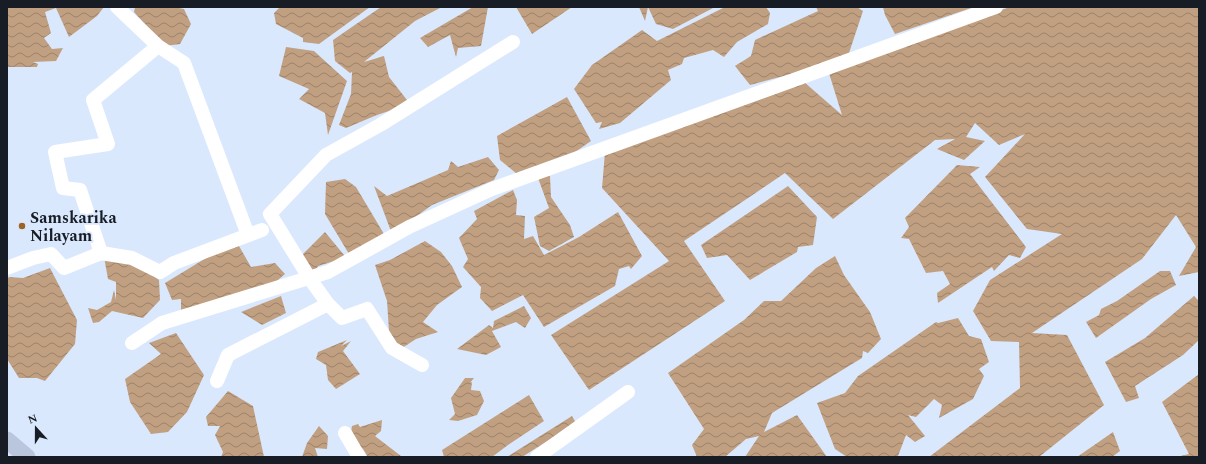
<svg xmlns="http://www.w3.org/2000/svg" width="1206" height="464" viewBox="0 0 1206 464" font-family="Spectral,serif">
<defs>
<pattern id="water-waves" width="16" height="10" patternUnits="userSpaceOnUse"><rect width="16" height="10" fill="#c1a082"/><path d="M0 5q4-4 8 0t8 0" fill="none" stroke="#9c826a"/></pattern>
</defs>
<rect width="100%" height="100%" fill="#dae8fe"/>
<path fill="url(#water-waves)" d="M 7,7 L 104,7 L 97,16 L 69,37 L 56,8 L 45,12 L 51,33 L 44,38 L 52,49 L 63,48 L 56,61 L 33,62 L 38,64 L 37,67 L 7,67 Z
M 135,7 L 174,7 L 184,9 L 191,24 L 180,44 L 165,46 L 134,12 Z
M 280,7 L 370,7 L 319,44 L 303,42 L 303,38 L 276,24 L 274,13 Z
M 381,7 L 442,7 L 415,21 L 364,62 L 384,56 L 389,77 L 407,100 L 401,107 L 377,115 L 346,128 L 339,125 L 351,94 L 352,72 L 350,73 L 335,61 L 333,40 Z
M 473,7 L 488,7 L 481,46 L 458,48 L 456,57 L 450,35 L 428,47 L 420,38 Z
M 516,7 L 572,7 L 532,34 Z
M 639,7 L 648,7 L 645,21 Z
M 648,7 L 715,7 L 673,29 L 656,24 Z
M 725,7 L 766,7 L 770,13 L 768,24 L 737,42 L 724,57 L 713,50 L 684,58 L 682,64 L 668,70 L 671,80 L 620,123 L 599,129 L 602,122 L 596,123 L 574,89 L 592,65 L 642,30 L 657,41 Z
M 816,7 L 857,7 L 863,11 L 848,56 L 829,64 L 750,85 L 735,66 L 751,56 L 755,40 L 818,11 Z
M 883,7 L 974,7 L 895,34 L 885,15 Z
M 1010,7 L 1199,7 L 1199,272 L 1179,276 L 1196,247 L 1176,215 L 1142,259 L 1032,333 L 1067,335 L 1104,405 L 1039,457 L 929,457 L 1020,388 L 1019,342 L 991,341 L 973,311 L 990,280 L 1062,234 L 1027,229 L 985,177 L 1025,134 L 999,145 L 975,123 L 966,137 L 985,141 L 964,160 L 937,149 L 955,139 L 935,140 L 833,219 L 785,173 L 684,241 L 725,301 L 589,390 L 551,335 L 669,261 L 602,188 L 605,152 L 804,82 L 842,115 L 828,70 Z
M 286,47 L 314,51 L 347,81 L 328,135 L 325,113 L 299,99 L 309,89 L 279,76 Z
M 567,97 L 591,141 L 571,155 L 517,174 L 500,160 L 497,136 Z
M 488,157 L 499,170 L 494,180 L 432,205 L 392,234 L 374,186 L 387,196 L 448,170 L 451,161 L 458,167 Z
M 957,165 L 980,167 L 970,174 L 1026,247 L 1020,258 L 1009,255 L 994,271 L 992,267 L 938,303 L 937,293 L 950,284 L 943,271 L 926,273 L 909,239 L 901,238 L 909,227 L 905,218 Z
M 540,175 L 550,176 L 551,197 L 570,225 L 574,237 L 549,251 L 540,246 L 534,217 L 549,208 L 538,178 Z
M 345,179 L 356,187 L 384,234 L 349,254 L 325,214 L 326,182 Z
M 788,186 L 817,217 L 813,245 L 798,247 L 797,252 L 750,280 L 727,255 L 707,258 L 701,245 Z
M 513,190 L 517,200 L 516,215 L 525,216 L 524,239 L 533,236 L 544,255 L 579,237 L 618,212 L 642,256 L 631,269 L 629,266 L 619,269 L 615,286 L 544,327 L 523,295 L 492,311 L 480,298 L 481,287 L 463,267 L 468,259 L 459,238 L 477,219 L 474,211 Z
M 325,232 L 344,255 L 351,256 L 318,266 L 314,273 L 302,255 Z
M 425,241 L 441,252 L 452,266 L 462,287 L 437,305 L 423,322 L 438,332 L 416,339 L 399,350 L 389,331 L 387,301 L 375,265 L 390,260 Z
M 239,246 L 251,267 L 275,263 L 285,274 L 265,291 L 181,310 L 181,299 L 172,300 L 165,283 L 216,252 Z
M 835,256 L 844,275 L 870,312 L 881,339 L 868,353 L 863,351 L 862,358 L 772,413 L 764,432 L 797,415 L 827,457 L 745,457 L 759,436 L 746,439 L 725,457 L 697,457 L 692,445 L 704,429 L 668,373 L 744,320 L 764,301 L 781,301 L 816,268 Z
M 104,257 L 139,265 L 159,280 L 160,300 L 143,318 L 112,311 L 99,322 L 93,323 L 88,308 L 97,310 L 111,302 L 114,290 L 116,300 L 116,282 L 108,279 Z
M 50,268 L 77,320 L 75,344 L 45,381 L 37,378 L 19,378 L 7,359 L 7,278 L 10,277 L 23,278 Z
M 1160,271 L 1170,271 L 1176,285 L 1151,299 L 1096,338 L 1086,322 L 1099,315 L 1101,309 L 1117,301 Z
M 281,296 L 286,313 L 262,325 L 241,312 Z
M 1194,296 L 1199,301 L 1199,340 L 1183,355 L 1135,386 L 1139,398 L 1126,402 L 1105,362 L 1145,338 Z
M 524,306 L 531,318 L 525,328 L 516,322 L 492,331 L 501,347 L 486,355 L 457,349 L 489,325 L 493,328 L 494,321 Z
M 958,318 L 969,336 L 981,339 L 989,362 L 979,369 L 984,376 L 973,399 L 939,418 L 942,405 L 934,399 L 916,417 L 908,415 L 925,436 L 915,442 L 906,435 L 898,456 L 847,457 L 835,449 L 817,403 L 845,393 L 858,376 L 936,322 L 938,323 Z
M 176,333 L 204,375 L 187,412 L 168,432 L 151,434 L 130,402 L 125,379 L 161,354 L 149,343 Z
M 347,340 L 341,346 L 351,341 L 343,351 L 360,374 L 336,389 L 328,380 L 326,365 L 316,359 L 318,352 Z
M 1199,374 L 1199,457 L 1176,457 L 1189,454 L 1162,402 Z
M 465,378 L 474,378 L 470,383 L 472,382 L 471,390 L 480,391 L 484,401 L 477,415 L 458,421 L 449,420 L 455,414 L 451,398 Z
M 228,391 L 253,406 L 264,457 L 221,457 L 223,452 L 215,435 L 220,426 L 208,426 L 206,417 Z
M 529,395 L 544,421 L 508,445 L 492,457 L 444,457 L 442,450 Z
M 572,416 L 576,423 L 522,457 L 507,457 Z
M 382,420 L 381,431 L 375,436 L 401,456 L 434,456 L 433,457 L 368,457 L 363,449 L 350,438 L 352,426 L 358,424 L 360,427 Z
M 319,426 L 328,436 L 327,449 L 315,448 L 318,457 L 302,457 L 307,443 Z
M 1113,432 L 1120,451 L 1112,457 L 1077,457 Z"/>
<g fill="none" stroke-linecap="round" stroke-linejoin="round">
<path stroke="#fff" stroke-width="14" d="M 158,46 L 184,63 L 248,235
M 101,253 L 132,258 L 160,272 L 174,263 L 262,230
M 7,268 L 33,258 L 51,254 L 64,268 L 101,253 L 80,190 L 63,188 L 55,152 L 108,144 L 93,100 L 158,46 L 117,7
M 328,304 L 342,318 L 367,309 L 392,348 L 422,365
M 132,343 L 162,323 L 328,272 L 409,227 L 492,189 L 996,7
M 217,381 L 228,355 L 328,304 L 310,279 L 270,214 L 326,155 L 380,125 L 513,42
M 345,433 L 359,457
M 537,457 L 628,392"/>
<path stroke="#b9c6dd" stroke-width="17" d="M 7,440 L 27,457"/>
</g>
<circle fill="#9e6324" stroke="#dae8fe" stroke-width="1.5" cx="22" cy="226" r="4"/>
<g text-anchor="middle" stroke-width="3.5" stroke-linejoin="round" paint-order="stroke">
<g font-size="16" font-weight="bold" fill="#181d25" stroke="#dae8fe" text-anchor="start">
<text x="30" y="223">Samskarika<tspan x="30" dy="18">Nilayam</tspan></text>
</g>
</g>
<rect width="1206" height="464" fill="none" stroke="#181d25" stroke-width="16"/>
<g transform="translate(36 428) rotate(339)" stroke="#dae8fe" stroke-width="3" paint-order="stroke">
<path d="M0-3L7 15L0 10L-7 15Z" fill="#181d25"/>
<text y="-6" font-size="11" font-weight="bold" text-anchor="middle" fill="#181d25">N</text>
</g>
</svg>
